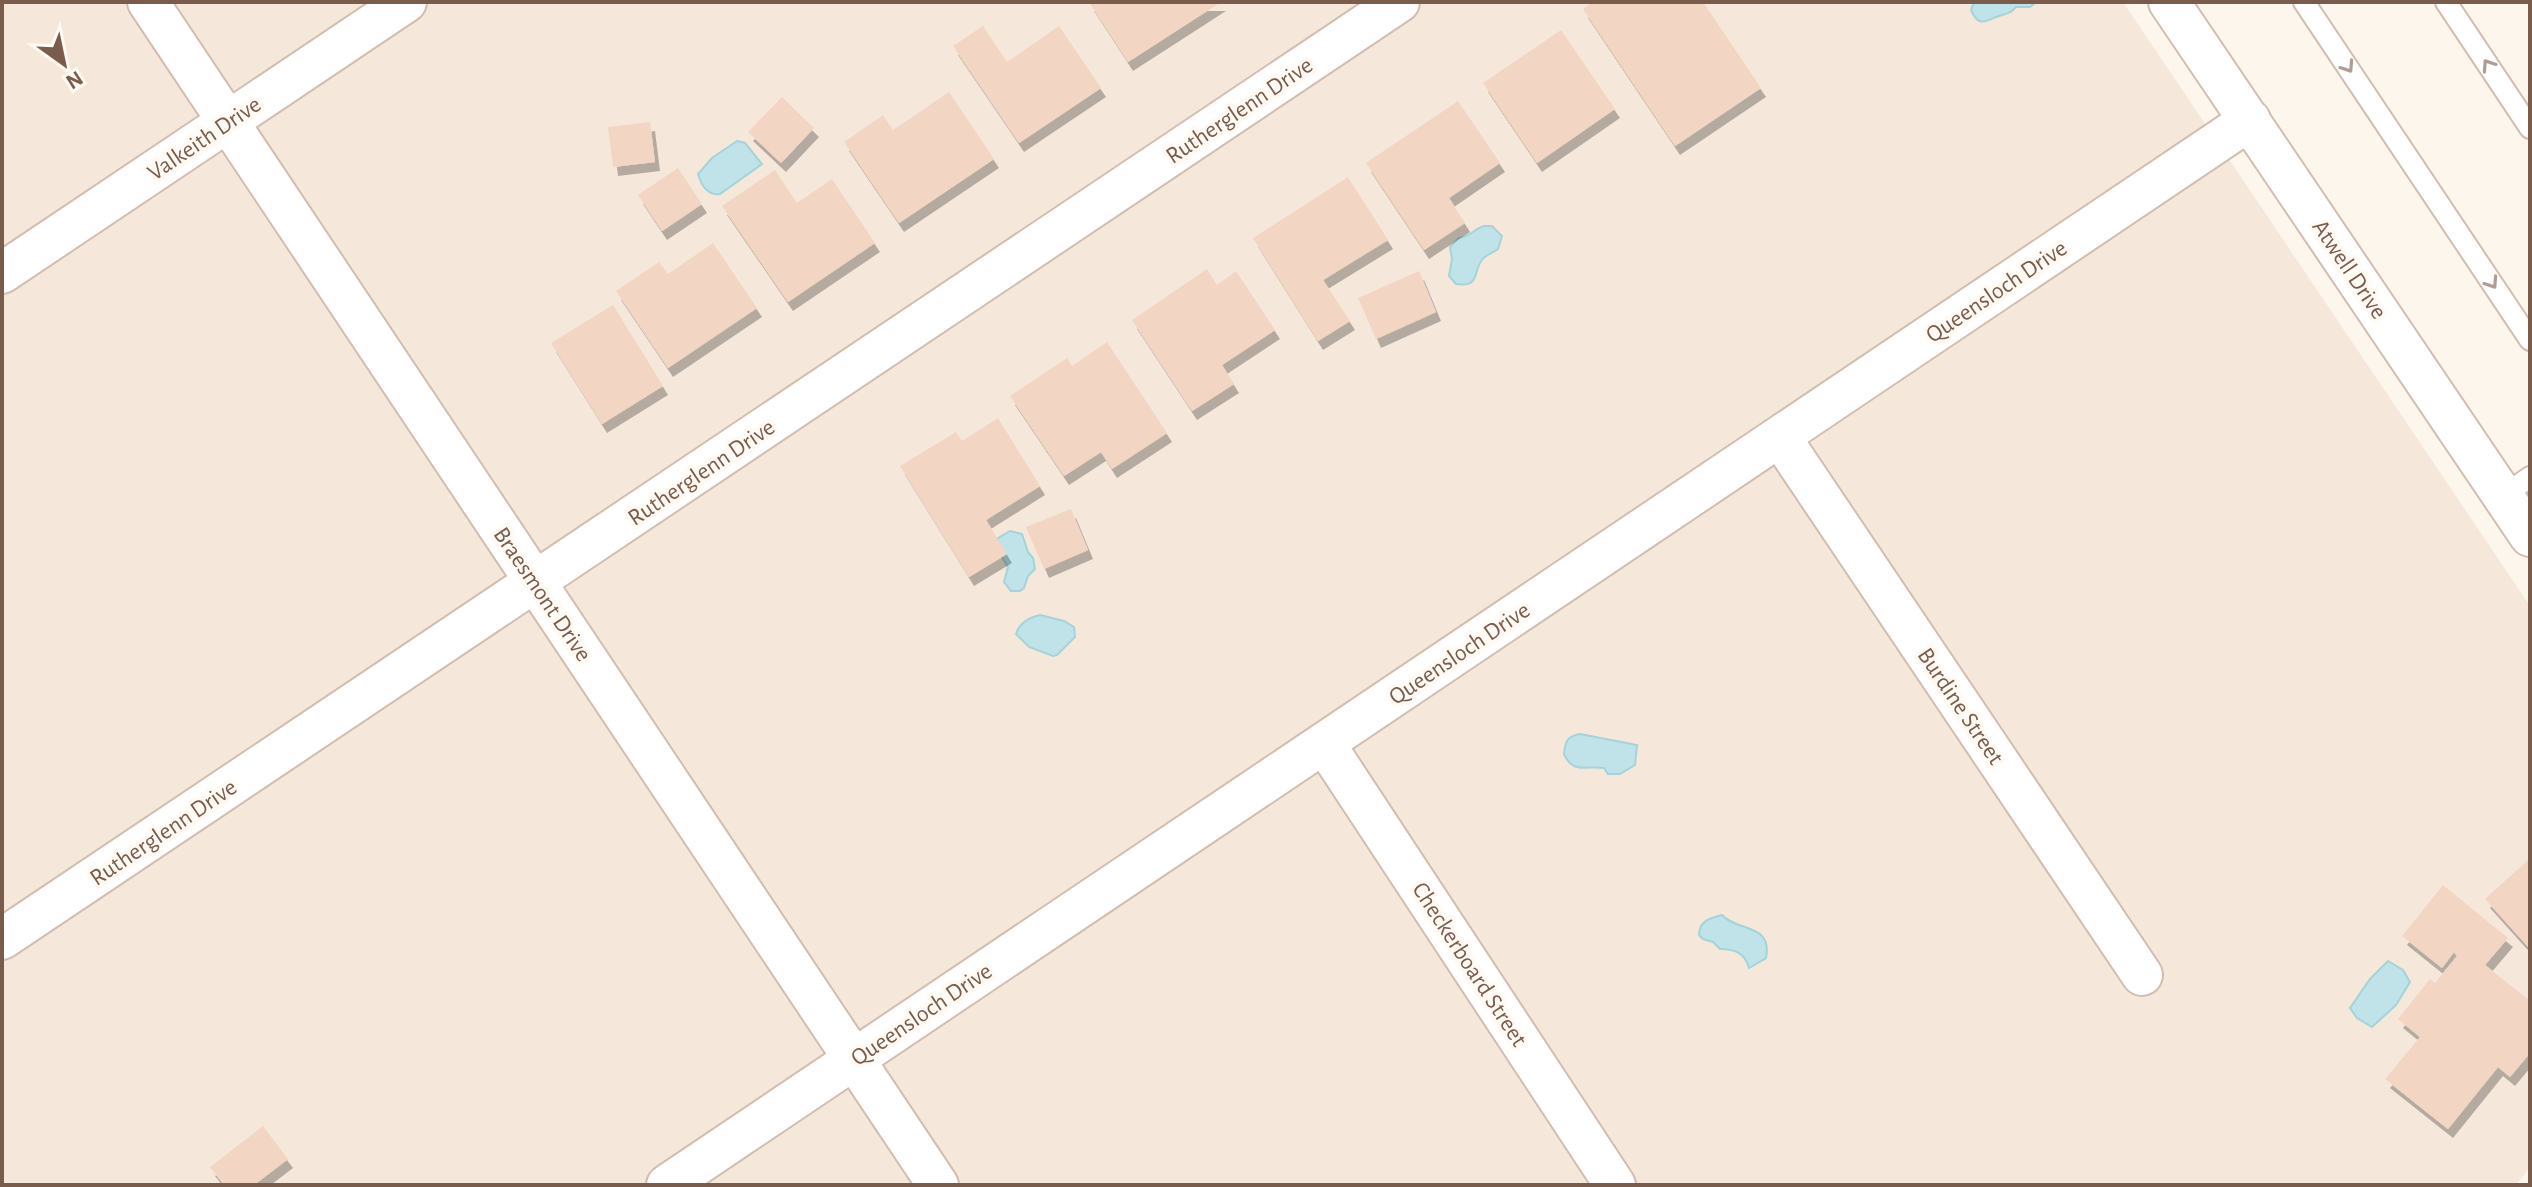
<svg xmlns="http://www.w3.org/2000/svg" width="2532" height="1187" viewBox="0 0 2532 1187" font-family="'Alegreya Sans',sans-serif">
<defs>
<filter id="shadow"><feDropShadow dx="5" dy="9" stdDeviation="0" flood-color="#0004"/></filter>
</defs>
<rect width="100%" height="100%" fill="#fdf6ec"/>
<path fill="#f5e8da" d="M 2,2 L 2123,2 L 2530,606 L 2530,1167 L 2516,1185 L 2,1185 Z"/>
<path fill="#bfe3e8" stroke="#a5d3da" stroke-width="2" d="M 1974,2 L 2036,2 L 2030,7 L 2016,7 C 2010,14 2007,13 1999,16 C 1985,21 1979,28 1971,10 Z
M 737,141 L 745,143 L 762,164 L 720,194 C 707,196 701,184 698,174 L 712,158 Z
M 1484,226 L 1492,226 L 1502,236 L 1498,249 C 1493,253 1485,255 1482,260 C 1472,273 1481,287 1456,284 L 1449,276 L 1452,259 L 1450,247 L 1459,238 C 1470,237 1474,229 1484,226 Z
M 1010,531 L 1022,534 L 1028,552 L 1033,558 L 1035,569 L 1028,576 L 1024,588 L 1020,591 L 1011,591 L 1004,582 L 1008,567 L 998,551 L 998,538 Z
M 1040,615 L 1064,621 L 1074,627 L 1075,637 L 1057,655 L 1053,656 L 1029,647 L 1016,634 C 1019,623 1028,618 1040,615 Z
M 1580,734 L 1637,745 L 1635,765 L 1620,774 L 1608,774 L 1604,768 C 1587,765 1573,775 1564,754 C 1565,742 1567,736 1580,734 Z
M 1722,915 C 1737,932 1773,923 1766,958 L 1749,968 C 1745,953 1735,949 1720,949 L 1713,942 L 1703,939 L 1699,935 C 1699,921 1710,918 1722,915 Z
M 2388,961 L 2403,970 L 2410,982 L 2396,1005 L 2372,1027 L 2357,1018 L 2350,1008 L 2370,979 Z"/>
<path fill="#f3d5c3" filter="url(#shadow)" d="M 1089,2 L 1221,2 L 1128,62 Z
M 1593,2 L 1703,2 L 1761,88 L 1675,146 L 1583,9 Z
M 983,26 L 1007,62 L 1059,26 L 1101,88 L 1019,143 L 953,46 Z
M 1561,30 L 1615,109 L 1537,163 L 1483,83 Z
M 949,92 L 994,159 L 899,223 L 844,142 L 883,115 L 893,130 Z
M 782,97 L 814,128 L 781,163 L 748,132 Z
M 1458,101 L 1500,163 L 1449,198 L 1465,223 L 1424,250 L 1366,163 Z
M 650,122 L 655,162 L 613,167 L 608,127 Z
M 678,168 L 702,204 L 662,231 L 638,195 Z
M 775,170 L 797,203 L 832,179 L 875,243 L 788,302 L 722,206 Z
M 1348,177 L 1388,240 L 1323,280 L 1350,321 L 1318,341 L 1253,238 Z
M 713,243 L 757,308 L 668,368 L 616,291 L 659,262 L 668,274 Z
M 1207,269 L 1217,285 L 1236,271 L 1275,330 L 1222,365 L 1234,384 L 1192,411 L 1132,320 Z
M 1419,271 L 1436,312 L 1376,339 L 1358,298 Z
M 613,305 L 663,386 L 602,424 L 551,343 Z
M 1107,342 L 1167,433 L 1112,469 L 1101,452 L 1064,476 L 1010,396 L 1067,358 L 1072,366 Z
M 998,418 L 1040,486 L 986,520 L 1007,554 L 969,577 L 900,466 L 956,432 L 962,441 Z
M 1071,509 L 1088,550 L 1044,569 L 1026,527 Z
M 2528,860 L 2530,863 L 2530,949 L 2485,899 Z
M 2443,885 L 2508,938 L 2485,965 L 2530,1001 L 2530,1053 L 2510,1077 L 2498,1067 L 2448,1129 L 2385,1079 L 2420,1037 L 2398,1019 L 2430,979 L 2435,983 L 2457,956 L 2454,952 L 2442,968 L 2402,936 Z
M 263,1126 L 288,1159 L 254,1185 L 224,1185 L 210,1167 Z"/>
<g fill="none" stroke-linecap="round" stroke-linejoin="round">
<g stroke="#d1beb0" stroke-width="24">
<path id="lane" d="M 2304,2 L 2530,340
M 2446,2 L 2530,128
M 2503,496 L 2530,477"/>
</g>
<g stroke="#d1beb0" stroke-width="44">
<path id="street" d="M 148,2 L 938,1185
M 2169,2 L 2530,536
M 2,273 L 406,2
M 1780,437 L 2142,975
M 1324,743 L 1615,1185
M 2,939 L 1399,2
M 667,1185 L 2250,120"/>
</g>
<use href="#lane" stroke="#fff" stroke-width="20"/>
<use href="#street" stroke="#fff" stroke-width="40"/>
</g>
<defs><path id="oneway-chevron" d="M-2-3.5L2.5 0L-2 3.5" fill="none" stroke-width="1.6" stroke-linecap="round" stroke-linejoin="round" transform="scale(2)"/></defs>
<g stroke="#af9d94">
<use href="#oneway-chevron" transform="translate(2488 65) rotate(-124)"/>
<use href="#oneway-chevron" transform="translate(2348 67) rotate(56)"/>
<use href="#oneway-chevron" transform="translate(2492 283) rotate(56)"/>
</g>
<g text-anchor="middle" stroke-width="8" stroke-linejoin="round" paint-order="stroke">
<g font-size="24" fill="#7a5c4d" stroke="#fffaf3">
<text transform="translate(1239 110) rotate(-34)" y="8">Rutherglenn Drive</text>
<text transform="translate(204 138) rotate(-34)" y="8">Valkeith Drive</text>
<text transform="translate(2350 269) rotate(56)" y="8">Atwell Drive</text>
<text transform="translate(1996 291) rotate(-34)" y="8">Queensloch Drive</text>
<text transform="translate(701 472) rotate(-34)" y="8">Rutherglenn Drive</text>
<text transform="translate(543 594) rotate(56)" y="8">Braesmont Drive</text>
<text transform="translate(1459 653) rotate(-34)" y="8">Queensloch Drive</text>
<text transform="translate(1961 706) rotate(56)" y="8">Burdine Street</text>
<text transform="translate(163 832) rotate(-34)" y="8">Rutherglenn Drive</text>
<text transform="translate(1470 964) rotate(57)" y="8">Checkerboard Street</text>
<text transform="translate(921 1014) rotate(-34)" y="8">Queensloch Drive</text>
</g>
</g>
<rect width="2532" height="1187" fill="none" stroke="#7a5c4d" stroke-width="8"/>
<g transform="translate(64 64) rotate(147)" stroke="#fffaf3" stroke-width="6" paint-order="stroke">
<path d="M0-6L14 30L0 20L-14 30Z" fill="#7a5c4d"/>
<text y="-12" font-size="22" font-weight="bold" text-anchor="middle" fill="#7a5c4d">N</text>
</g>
</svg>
